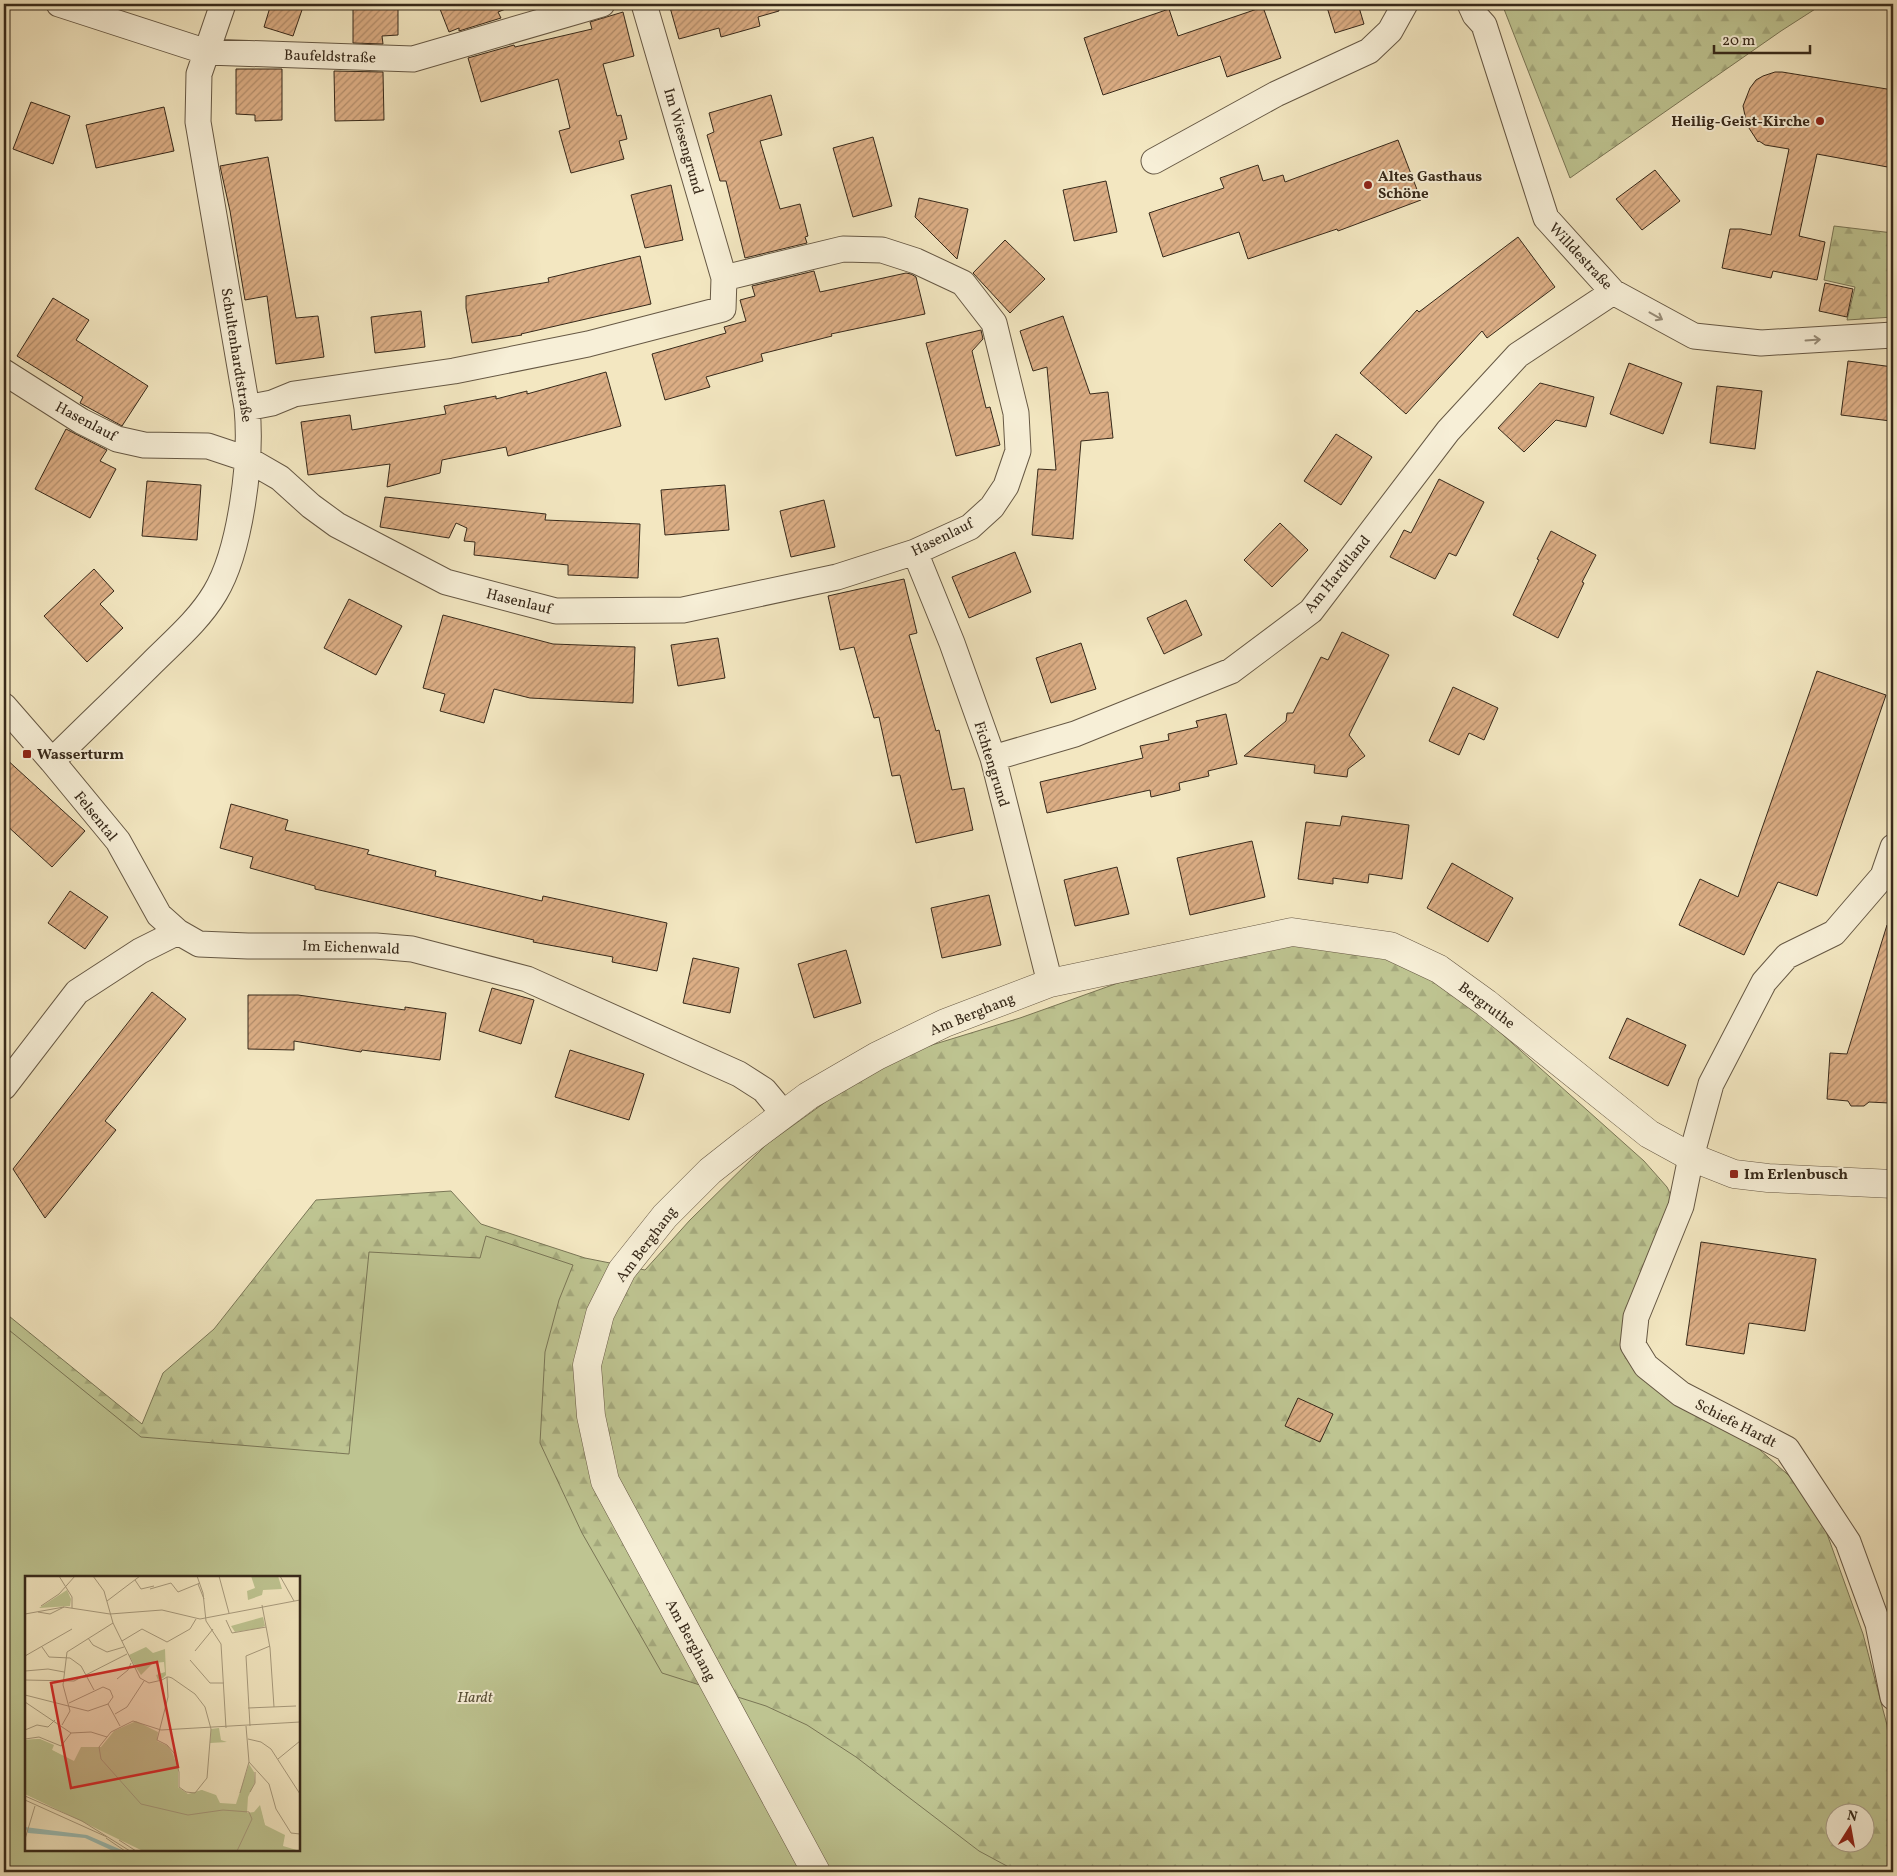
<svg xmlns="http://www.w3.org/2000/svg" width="1897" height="1876" viewBox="0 0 1897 1876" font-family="Vollkorn,serif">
<defs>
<pattern id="forest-firs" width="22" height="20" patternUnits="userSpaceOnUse" patternTransform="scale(1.25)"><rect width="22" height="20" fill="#bec491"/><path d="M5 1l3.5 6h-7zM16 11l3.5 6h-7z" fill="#a4a87c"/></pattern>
<pattern id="building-hatch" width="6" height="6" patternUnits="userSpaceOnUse" patternTransform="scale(1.25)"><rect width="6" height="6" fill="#dcae85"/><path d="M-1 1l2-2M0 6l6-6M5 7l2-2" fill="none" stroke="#b38e6c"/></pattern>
</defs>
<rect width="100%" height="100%" fill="#f3e7c1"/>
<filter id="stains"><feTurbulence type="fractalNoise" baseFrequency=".004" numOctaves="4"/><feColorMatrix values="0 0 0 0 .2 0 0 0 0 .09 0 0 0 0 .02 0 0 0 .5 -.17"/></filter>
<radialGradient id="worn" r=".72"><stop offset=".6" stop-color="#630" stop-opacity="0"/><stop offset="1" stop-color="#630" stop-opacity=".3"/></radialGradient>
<path fill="url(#forest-firs)" stroke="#7a7656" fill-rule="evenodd" d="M 1502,4 L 1823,4 L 1781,31 L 1570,178 Z
M 1858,4 L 1893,4 L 1893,9 Z
M 1834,226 L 1893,233 L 1893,317 L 1847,320 L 1855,287 L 1824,280 Z
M 1295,945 L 1385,957 L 1455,992 L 1644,1161 L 1667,1187 L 1673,1199 L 1623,1335 L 1625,1357 L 1652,1387 L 1751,1442 L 1795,1481 L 1826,1531 L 1863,1634 L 1887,1725 L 1893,1787 L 1893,1872 L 4,1872 L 4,1312 L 142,1424 L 163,1373 L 214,1329 L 316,1200 L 451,1191 L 481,1224 L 585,1258 L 645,1270 L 690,1220 L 766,1145 L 849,1085 L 922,1048 L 1020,1018 L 1118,983 ZM 26,1577 L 299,1577 L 299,1850 L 26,1850 ZM 1834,1814 L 1864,1814 L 1864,1844 L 1834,1844 Z"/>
<path fill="#bec491" stroke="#7a7656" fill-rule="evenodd" d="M 486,1236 L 573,1265 L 559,1300 L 545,1352 L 540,1443 L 582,1533 L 662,1673 L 766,1706 L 807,1725 L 856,1757 L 979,1851 L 1018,1872 L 4,1872 L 4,1326 L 141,1437 L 349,1454 L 369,1252 L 480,1258 ZM 26,1577 L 299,1577 L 299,1850 L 26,1850 Z"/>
<path fill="url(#building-hatch)" stroke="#37291a" d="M 271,4 L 304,4 L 293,36 L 264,27 Z
M 353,4 L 398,4 L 398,35 L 382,36 L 383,44 L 353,43 Z
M 438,4 L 516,4 L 516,5 L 498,12 L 501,18 L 459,31 L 459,28 L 449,32 Z
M 669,4 L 778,4 L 779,11 L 758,17 L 760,26 L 721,37 L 719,28 L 679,39 Z
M 1326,4 L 1358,4 L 1364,24 L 1335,33 Z
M 1263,7 L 1281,58 L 1227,77 L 1220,56 L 1103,95 L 1084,38 L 1169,9 L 1178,36 Z
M 623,12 L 634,56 L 603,64 L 617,116 L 621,115 L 627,139 L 619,141 L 624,159 L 571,173 L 559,131 L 570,128 L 558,79 L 481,102 L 468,58 L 514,45 L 515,47 L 592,29 L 590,22 Z
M 236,69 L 282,69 L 282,120 L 255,121 L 255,115 L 236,114 Z
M 334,71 L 383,72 L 384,120 L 335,121 Z
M 1775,72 L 1782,72 L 1893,90 L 1893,168 L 1817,154 L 1799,236 L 1825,242 L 1817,280 L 1773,271 L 1771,278 L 1722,268 L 1730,229 L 1741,229 L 1771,235 L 1789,149 L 1765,145 L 1759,141 L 1758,142 L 1747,125 L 1743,106 L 1750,88 L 1756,80 L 1763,76 Z
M 771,95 L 782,135 L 760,141 L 780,209 L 800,204 L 808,236 L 805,237 L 807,243 L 745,258 L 726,181 L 720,181 L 707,135 L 714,132 L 709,113 Z
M 31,102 L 70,116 L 53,164 L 13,149 Z
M 164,107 L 174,151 L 96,168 L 86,125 Z
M 873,137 L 892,206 L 853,217 L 833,148 Z
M 1398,140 L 1421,200 L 1338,231 L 1337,229 L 1248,259 L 1239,232 L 1163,257 L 1149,213 L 1224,188 L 1220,178 L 1258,165 L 1263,181 L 1283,175 L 1285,182 Z
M 268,157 L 296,318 L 318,316 L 324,357 L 276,364 L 267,296 L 245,300 L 230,211 L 220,166 Z
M 1655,170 L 1680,201 L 1642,230 L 1616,199 Z
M 1106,181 L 1117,232 L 1074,241 L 1063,190 Z
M 671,185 L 683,240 L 645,248 L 631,195 Z
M 919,198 L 968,209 L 957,259 L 915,217 Z
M 1518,237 L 1555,287 L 1487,338 L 1482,331 L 1406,414 L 1360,373 L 1417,310 L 1419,312 Z
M 1005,240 L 1045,279 L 1010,313 L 973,273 Z
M 640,256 L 651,304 L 521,334 L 522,335 L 472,343 L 466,308 L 466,296 L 549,282 L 548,278 Z
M 814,271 L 820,292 L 906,273 L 911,274 L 916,277 L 925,314 L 831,334 L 832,336 L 761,354 L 763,361 L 706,377 L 710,387 L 665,400 L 652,354 L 726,333 L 724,327 L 746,321 L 740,300 L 755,296 L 752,286 Z
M 1825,283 L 1853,289 L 1847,317 L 1819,311 Z
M 53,298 L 89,320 L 76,340 L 148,386 L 122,426 L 80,403 L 83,397 L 17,356 Z
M 421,311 L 425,347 L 375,353 L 371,317 Z
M 1063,316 L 1090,394 L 1108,392 L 1113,438 L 1081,441 L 1073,539 L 1032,535 L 1038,469 L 1056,470 L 1047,367 L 1033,371 L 1020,331 Z
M 981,330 L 983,339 L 972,351 L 986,408 L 990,407 L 1000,445 L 956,456 L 926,343 Z
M 1848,361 L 1893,367 L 1893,405 L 1891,421 L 1841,415 Z
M 1629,363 L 1682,383 L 1663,434 L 1610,414 Z
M 606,372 L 621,426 L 508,456 L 506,447 L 442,460 L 440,473 L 387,487 L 390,464 L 308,475 L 301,422 L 350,415 L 352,430 L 446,414 L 444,406 L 496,396 L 496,399 L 527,391 L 527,394 Z
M 1540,383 L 1594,397 L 1586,427 L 1556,420 L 1524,452 L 1498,428 Z
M 1717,386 L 1762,391 L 1755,449 L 1710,443 Z
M 66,429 L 107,450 L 100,461 L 116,469 L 90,518 L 35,489 Z
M 1336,434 L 1372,457 L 1341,505 L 1304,481 Z
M 1439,479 L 1484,502 L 1456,556 L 1449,553 L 1435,579 L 1390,557 L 1404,530 L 1411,533 Z
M 147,481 L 201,485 L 197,540 L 142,536 Z
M 725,485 L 729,530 L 665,535 L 661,490 Z
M 385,497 L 546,514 L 545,520 L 640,524 L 638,578 L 568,575 L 568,565 L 474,555 L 475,542 L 464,541 L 467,528 L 456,523 L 449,538 L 380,527 Z
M 824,500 L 835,547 L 791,557 L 780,511 Z
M 1280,523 L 1308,550 L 1272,587 L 1244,560 Z
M 1551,531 L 1596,555 L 1582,582 L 1584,583 L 1558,638 L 1513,615 L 1539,560 L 1537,559 Z
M 1015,552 L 1031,592 L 969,618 L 952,577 Z
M 94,569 L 114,591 L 100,604 L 123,628 L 87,662 L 44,616 Z
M 904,579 L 917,633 L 909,635 L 936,731 L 939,730 L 952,790 L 964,788 L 973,830 L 916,843 L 900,775 L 892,776 L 879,717 L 874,718 L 854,647 L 840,650 L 828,596 Z
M 349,599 L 402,626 L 376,675 L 324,648 Z
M 1186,600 L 1202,635 L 1164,654 L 1147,618 Z
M 443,615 L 553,644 L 635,647 L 633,703 L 530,698 L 494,689 L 484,723 L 440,711 L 445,694 L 423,688 Z
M 1342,632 L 1389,655 L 1349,735 L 1365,756 L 1348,769 L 1347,777 L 1314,773 L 1315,765 L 1244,756 L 1286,721 L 1287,713 L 1293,713 L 1321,657 L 1328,660 Z
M 718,638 L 725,678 L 678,686 L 671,645 Z
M 1081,643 L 1096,689 L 1051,703 L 1036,658 Z
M 1817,671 L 1886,695 L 1817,896 L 1778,882 L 1744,955 L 1679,925 L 1700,879 L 1738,897 Z
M 1453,687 L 1498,708 L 1484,740 L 1469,733 L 1459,755 L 1429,741 Z
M 1226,714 L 1237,764 L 1208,771 L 1209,776 L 1179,783 L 1180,790 L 1151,797 L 1150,790 L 1047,813 L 1040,782 L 1143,758 L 1140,746 L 1169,740 L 1168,734 L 1198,727 L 1196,721 Z
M 4,757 L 85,831 L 52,867 L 4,823 Z
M 231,804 L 288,820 L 285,830 L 369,850 L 367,854 L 436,871 L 435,876 L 542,901 L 543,896 L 667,923 L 657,971 L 612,962 L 613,957 L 533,942 L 534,940 L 315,889 L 315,886 L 250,868 L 253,857 L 220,848 Z
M 1342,816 L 1409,825 L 1402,879 L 1369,874 L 1368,883 L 1333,878 L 1333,884 L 1298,879 L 1306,822 L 1340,826 Z
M 1252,841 L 1265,897 L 1190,915 L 1177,858 Z
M 1452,863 L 1513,898 L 1488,942 L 1427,908 Z
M 1117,867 L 1129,914 L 1075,926 L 1064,880 Z
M 70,891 L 108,917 L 85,949 L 48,923 Z
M 989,895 L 1001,945 L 942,958 L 931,908 Z
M 1887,925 L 1893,925 L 1893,1030 L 1889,1103 L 1869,1102 L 1864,1106 L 1851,1106 L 1848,1101 L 1827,1099 L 1830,1053 L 1847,1054 Z
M 846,950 L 861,1003 L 814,1018 L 798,964 Z
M 693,958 L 739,968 L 730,1013 L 683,1003 Z
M 492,988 L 534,1000 L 521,1044 L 479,1031 Z
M 152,992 L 186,1019 L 105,1121 L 116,1130 L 45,1218 L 13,1169 Z
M 248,995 L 298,995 L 405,1010 L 405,1007 L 446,1013 L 440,1060 L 362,1050 L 361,1052 L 294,1041 L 294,1050 L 248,1049 Z
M 1627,1018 L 1686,1045 L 1668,1086 L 1609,1058 Z
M 570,1050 L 644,1074 L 629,1120 L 555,1097 Z
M 1701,1242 L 1816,1259 L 1805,1331 L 1749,1323 L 1744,1354 L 1686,1345 Z
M 1298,1398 L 1333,1414 L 1320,1442 L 1285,1426 Z"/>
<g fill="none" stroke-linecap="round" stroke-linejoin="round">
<g stroke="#665844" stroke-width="27">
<path id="minor" d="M 59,4 L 207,52 L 413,59 L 602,4
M 644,4 L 724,278
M 1470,4 L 1475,15 L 1484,25 L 1546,218 L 1613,292 L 1694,336 L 1761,343 L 1893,335
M 1154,161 L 1276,94 L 1369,51 L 1390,31 L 1405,4
M 4,372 L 81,421 L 117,439 L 144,445 L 208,446 L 247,459 L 280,478 L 311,506 L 337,525 L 446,582 L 556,611 L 683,610 L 837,577 L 915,552 L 970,527 L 992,507 L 1006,486 L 1018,451 L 1016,413 L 994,323 L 963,283 L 916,261 L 882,250 L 843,249 L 724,278 L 723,309 L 588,344 L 454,371 L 294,394 L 272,403 L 247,408
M 915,552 L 952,643 L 993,758 L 1050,983
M 4,706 L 52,761 L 118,841 L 159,915 L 178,932 L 199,944 L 248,946 L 376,946 L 412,949 L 527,979 L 739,1074 L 764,1090 L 784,1114
M 993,758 L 1075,734 L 1231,671 L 1311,611 L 1448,431 L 1518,355 L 1613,292
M 52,761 C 85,728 119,696 152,663 C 174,641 199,620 215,593 C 241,550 252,458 247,408 L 198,122 L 199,74 L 223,4
M 1893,847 L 1883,876 L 1834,933 L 1787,956 L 1764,982 L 1711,1084 L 1691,1157 L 1681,1206 L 1636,1317 L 1633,1345 L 1646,1366 L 1681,1394 L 1787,1449 L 1848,1542 L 1878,1624 L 1893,1697
M 4,1087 L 77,992 L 140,951 L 178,932"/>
</g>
<g stroke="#665844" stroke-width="29">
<path id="tertiary" d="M 816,1872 L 605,1481 L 591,1416 L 587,1365 L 600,1314 L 622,1270 L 665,1216 L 710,1171 L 748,1141 L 808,1096 L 877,1056 L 945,1023 L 1050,983 L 1292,932 L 1390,946 L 1439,969 L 1486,1003 L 1649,1134 L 1691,1157 L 1734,1174 L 1768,1178 L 1893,1184"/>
</g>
<use href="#minor" stroke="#f7efd7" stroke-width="25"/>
<use href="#tertiary" stroke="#f7efd7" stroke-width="28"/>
</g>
<defs><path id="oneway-shaft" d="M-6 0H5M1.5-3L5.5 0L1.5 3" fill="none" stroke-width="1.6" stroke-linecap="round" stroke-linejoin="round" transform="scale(1.25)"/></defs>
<g stroke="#978c78">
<use href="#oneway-shaft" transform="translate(1656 316) rotate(29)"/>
<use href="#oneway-shaft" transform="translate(1813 340) rotate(-4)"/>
</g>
<g fill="#8f2418" stroke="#f7efd7" stroke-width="2">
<circle cx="1820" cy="121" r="5"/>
<circle cx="1368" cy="185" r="5"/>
<rect x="22" y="749" width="10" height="10" rx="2.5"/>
<rect x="1729" y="1169" width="10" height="10" rx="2.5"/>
</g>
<g text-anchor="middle" stroke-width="4" stroke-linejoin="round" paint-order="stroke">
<g font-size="15" fill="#37291a" stroke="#f7efd7">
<text transform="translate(330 56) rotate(2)" y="5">Baufeldstraße</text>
<text transform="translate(684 141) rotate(74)" y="5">Im Wiesengrund</text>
<text transform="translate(1581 256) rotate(47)" y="5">Willdestraße</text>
<text transform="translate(237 355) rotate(81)" y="5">Schultenhardtstraße</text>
<text transform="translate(86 421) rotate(28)" y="5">Hasenlauf</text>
<text transform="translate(942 537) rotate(-26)" y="5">Hasenlauf</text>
<text transform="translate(1337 574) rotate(-51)" y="5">Am Hardtland</text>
<text transform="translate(519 601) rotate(14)" y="5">Hasenlauf</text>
<text transform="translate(992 764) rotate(73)" y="5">Fichtengrund</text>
<text transform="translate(96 816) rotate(51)" y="5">Felsental</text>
<text transform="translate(351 947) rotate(2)" y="5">Im Eichenwald</text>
<text transform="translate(1487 1005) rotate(37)" y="5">Bergruthe</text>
<text transform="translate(972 1014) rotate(-22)" y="5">Am Berghang</text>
<text transform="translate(646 1244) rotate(-53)" y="5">Am Berghang</text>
<text transform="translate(1736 1423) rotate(27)" y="5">Schiefe Hardt</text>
<text transform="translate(691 1640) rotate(62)" y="5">Am Berghang</text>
</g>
<g font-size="15" font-weight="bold" fill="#37291a" stroke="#f7efd7" text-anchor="start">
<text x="1810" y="126" text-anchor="end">Heilig-Geist-Kirche</text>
<text x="1378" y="181">Altes Gasthaus<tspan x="1378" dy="17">Schöne</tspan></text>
<text x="37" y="759">Wasserturm</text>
<text x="1744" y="1179">Im Erlenbusch</text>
</g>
<g font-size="15" font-style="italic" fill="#595038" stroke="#f7efd7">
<text x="475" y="1702">Hardt</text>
</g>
</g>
<g transform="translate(25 1576)">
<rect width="275" height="275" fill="#f3e7c1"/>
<path d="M 42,14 L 46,23 L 45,30 L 14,32 ZM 194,152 L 196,164 L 202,166 L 185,167 L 186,153 Z" fill="#bec491"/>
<path d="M 226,0 L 253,0 L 257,13 L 238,14 L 237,19 L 223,24 L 222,15 L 230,12 ZM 121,71 L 128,77 L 140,73 L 141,99 L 138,102 L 133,104 L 131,99 L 140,96 L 139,86 L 128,87 L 116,99 L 110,90 L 104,79 ZM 111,145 L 133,156 L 132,165 L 143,170 L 148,178 L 153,193 L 153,211 L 163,218 L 177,214 L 191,219 L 195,227 L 211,228 L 224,188 L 229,196 L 230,206 L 223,221 L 222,237 L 229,236 L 235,229 L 240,249 L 260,259 L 258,270 L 275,275 L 118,275 L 0,218 L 0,164 L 15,163 L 29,169 L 27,174 L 49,185 L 56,171 L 76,171 L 89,155 Z" fill="#bec491"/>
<path d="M 238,41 L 240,50 L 235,52 L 210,56 L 206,50 ZM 14,163 L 25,168 L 23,172 L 49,186 L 61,185 L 60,173 L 72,171 L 72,182 L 81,193 L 116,205 L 140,207 L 162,219 L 177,214 L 184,222 L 191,219 L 194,238 L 225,240 L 236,235 L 240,250 L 259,260 L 257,271 L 275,275 L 119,275 L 68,248 L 0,218 L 0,164 Z" fill="#bec491"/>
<path d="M 0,251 L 62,259 L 99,275 L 88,275 L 60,262 L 3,257 Z" fill="#9cbfb7"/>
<path fill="none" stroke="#a89b7e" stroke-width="1" d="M 34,0 L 47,21 L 47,32M 68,0 L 79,15 L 88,47 L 115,102 L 124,107 L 137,104 L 142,101 L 144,101 L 147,102 L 170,118 L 180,131 L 186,153 L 182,202 L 170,217 L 161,216 L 154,211 L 154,196 L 149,177 L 142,169 L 132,164 L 143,121 L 142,101M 172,0 L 178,17 L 181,45 L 196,68 L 201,152M 194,0 L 204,37M 255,0 L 269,25M 110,4 L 116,13 L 129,10M 173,8 L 179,23M 125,13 L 146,7 L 153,16 L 175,7M 82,25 L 115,0M 237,29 L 245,72 L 249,131M 16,30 L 34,18 L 50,0M 13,36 L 25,38 L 39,31M 0,38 L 39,31 L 85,38 L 137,34 L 175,43 L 275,24M 201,44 L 207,57 L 241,51M 63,62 L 68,69 L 82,76 L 99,71M 97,65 L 117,53 L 142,66 L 165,53 L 171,43M 17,71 L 24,81 L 45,82 L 56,90 L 69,114M 170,75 L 188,53M 0,80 L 47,53M 165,84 L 185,107 L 199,107M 0,95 L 23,93 L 39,96M 92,103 L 103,94 L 106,87M 0,104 L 49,105 L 102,78M 0,119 L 63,135 L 83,128 L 88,121 L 85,114 L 78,111 L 44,127M 0,126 L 46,157M 83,128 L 95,150M 223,132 L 271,130M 90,138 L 102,131 L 119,105M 37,149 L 45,135 L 38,109 L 42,76 L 88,47M 221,150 L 224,186 L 244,208 L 251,233 L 266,257 L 275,258M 225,150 L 221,80 L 245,70M 0,154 L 12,149 L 23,151 L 30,144M 0,163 L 14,161 L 36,170 L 46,157 L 66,156 L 82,161M 223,163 L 236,166 L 246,173 L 275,218M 253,183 L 275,165M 225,216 L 230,207 L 230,196M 215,217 L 224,186M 0,220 L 57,245 L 105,275M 0,224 L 82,261M 81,262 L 100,275M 0,263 L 10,230M 94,264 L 111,275M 212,275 L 227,243 L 224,236 L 198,234 L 163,239 L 116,228 L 76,183 L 74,171 L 86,156 L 108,145 L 136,154 L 275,146"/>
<path fill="#d62828" fill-opacity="0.15" stroke="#d62828" stroke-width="2.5" d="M 132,86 L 153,191 L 46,212 L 26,107 Z"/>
<rect width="275" height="275" fill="none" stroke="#37291a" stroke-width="2.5"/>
</g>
<rect width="1897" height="1876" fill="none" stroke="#f3e7c1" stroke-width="20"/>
<rect x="5" y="5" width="1887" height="1866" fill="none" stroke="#37291a" stroke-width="2.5"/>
<rect x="10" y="10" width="1877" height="1856" fill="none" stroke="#37291a"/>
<g transform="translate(1850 1828) rotate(11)"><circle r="24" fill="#f7efd7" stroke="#aaa08b"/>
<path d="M0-4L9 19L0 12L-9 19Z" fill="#8f2418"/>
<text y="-8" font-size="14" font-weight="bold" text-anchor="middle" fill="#37291a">N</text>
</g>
<path d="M1714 45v8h96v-8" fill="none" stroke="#37291a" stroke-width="2.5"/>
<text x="1722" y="45" font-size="15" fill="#37291a" stroke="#f7efd7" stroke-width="4" paint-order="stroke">20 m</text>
<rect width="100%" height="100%" filter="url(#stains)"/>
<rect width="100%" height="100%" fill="url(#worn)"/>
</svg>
